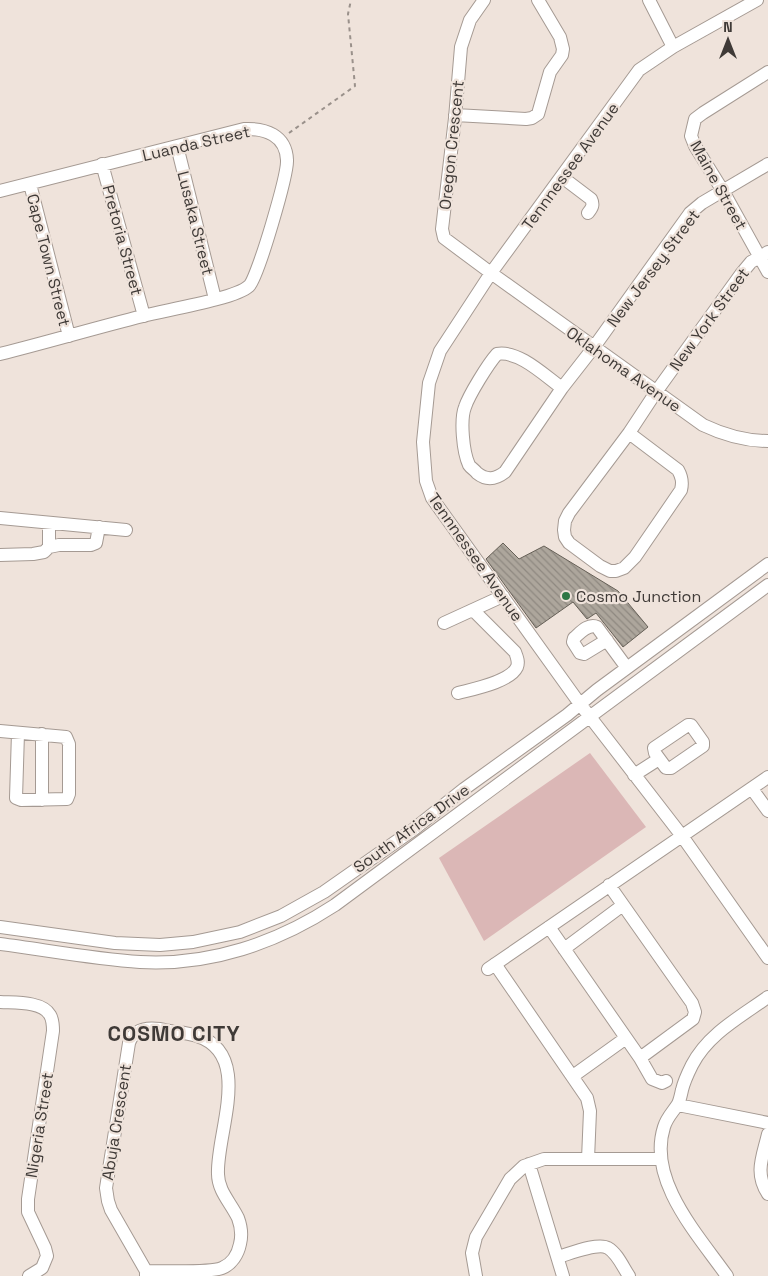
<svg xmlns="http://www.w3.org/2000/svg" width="768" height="1276" viewBox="0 0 768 1276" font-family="'Space Grotesk',sans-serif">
<defs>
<pattern id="building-back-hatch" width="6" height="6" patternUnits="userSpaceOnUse" patternTransform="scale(1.25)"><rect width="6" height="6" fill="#ada69c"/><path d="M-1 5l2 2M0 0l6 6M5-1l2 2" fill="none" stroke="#8e8880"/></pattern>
</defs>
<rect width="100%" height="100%" fill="#efe3db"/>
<path fill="#dbb7b6" d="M 590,753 L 646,827 L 484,941 L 439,858 Z"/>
<path fill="url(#building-back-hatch)" stroke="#666057" d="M 503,543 L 519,559 L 544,546 L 618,591 L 648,627 L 623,647 L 596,613 L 587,619 L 573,602 L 536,628 L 486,559 Z"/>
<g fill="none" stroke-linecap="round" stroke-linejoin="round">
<g stroke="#a59a93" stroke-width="14">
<path id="minor" d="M 484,0 L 470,20 L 461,47 L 455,118 L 442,229 L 444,238 L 491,273 L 703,425 C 724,435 745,441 768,441
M 649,0 L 673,47
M 757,0 L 673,47 L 639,70 L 491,273 L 440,351 L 429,383 L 423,442 L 426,481 L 432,498 L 580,704 L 682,836 L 768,958
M 768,72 L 703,113 L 695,119 L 691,136 L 695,146 L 723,191 L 768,272
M 455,115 L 526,119 L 532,118 L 538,114 L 550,72 L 562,55 L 563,49 L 560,37 L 538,0
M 177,146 L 215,299
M 102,164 L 144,316
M 562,177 L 591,199 C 594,205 592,208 588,213
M 30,184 L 69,336
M 0,191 L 244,129 C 265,128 286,135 287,160 C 288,174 258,277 249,286 C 235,299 165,310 143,316 C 95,328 48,342 0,354
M 562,388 C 545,376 519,350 497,354 C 488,364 469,395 465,407 C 460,420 463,452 469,465 C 471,468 475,470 477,473 C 487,481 496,479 505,472 L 562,388 L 594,347 L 690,213 L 702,203 L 768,164
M 629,433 L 678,470 C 682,477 683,482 681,490 L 635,557 L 624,568 L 616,571 L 610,571 L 600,566 L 569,543 L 565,537 L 564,530 L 565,521 L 569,513 L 629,433 L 656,392 L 741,274 L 751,262 L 768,252
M 0,518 L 126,530
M 49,523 L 49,547
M 0,555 L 33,554 L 44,552 L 49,547 L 59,545 L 91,545 L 96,543 L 99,527
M 444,623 L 503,596
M 607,640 L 584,654 L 580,653 L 573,642 L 574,638 C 580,633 588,623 597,627 L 627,668
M 458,693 C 473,689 510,682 517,667 C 519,662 517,657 515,652 L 473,610
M 688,725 L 691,725 L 703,742 L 703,746 L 671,768 L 666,768 L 655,753 L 654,748 Z
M 0,731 L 66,737 L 69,744 L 69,794 L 67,799 L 21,800 L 16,798 L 18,733
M 42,734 L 42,800
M 634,775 L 659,759
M 752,789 L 768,811
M 609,885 L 692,1003 L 695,1012 L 693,1019 L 640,1058
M 0,927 L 115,943 L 160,945 L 193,942 L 240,932 L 281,916 L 324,892 L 414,829 L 464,789 L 567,715 L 597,690 L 768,564
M 549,927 L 640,1058 L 652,1079 L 662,1083 L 666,1081
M 0,944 C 46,950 93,959 140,962 C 210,966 277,943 335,905 L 768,585
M 564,949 L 623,905
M 495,964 L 587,1098 L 590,1111 L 588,1159
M 488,969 L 768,777
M 0,1002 C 14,1003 42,1001 50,1015 C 53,1020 53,1026 53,1031 L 28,1199 L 28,1212 L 45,1248 L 47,1256 L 42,1268 L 29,1276
M 573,1076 L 626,1038
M 678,1105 L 768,1123
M 768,1134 C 763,1156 754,1173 768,1194
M 529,1164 L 563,1276
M 558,1257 C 569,1254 598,1242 608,1248 C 617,1253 623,1267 629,1276
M 146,1271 C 162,1271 210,1273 222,1268 C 232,1264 238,1254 240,1244 C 242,1236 241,1226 238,1218 C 231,1203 218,1191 218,1174 C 216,1134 254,1054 197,1036 C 186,1032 172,1032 160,1029 C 146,1027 134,1029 129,1043 L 106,1188 L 108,1201 L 111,1210 L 146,1271 L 146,1276
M 476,1276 L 472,1253 L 476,1237 L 510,1179 L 524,1166 L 544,1159 L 661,1159
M 727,1276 C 698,1235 647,1180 664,1127 C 667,1117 673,1112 678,1104 C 680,1100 681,1094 682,1090 C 684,1081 688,1073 692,1065 C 708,1034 740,1017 768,997"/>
</g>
<path stroke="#9a918b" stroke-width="2" stroke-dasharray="4 4" stroke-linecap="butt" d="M 289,133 L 355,86 L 348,14 L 351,0"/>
<use href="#minor" stroke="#fff" stroke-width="12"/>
</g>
<circle fill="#2d7745" stroke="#efe3db" stroke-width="2" cx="566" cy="596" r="5"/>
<g text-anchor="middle" stroke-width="4.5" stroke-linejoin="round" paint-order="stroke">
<g font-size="16" fill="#3f3a37" stroke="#efe3db">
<text transform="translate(196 143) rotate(-13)" y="6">Luanda Street</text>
<text transform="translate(451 145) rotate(-84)" y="6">Oregon Crescent</text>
<text transform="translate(570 166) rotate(-54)" y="6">Tennnessee Avenue</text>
<text transform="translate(719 185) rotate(61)" y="6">Maine Street</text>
<text transform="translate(196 223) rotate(76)" y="6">Lusaka Street</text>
<text transform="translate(123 240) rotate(75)" y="6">Pretoria Street</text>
<text transform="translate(49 260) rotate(76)" y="6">Cape Town Street</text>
<text transform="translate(653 268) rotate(-53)" y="6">New Jersey Street</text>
<text transform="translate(709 319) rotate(-54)" y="6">New York Street</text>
<text transform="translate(624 369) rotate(35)" y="6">Oklahoma Avenue</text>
<text transform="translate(476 557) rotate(55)" y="6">Tennnessee Avenue</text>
<text transform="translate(411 828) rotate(-36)" y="6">South Africa Drive</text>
<text transform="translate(116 1122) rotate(-81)" y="6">Abuja Crescent</text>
<text transform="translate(39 1125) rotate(-81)" y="6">Nigeria Street</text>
</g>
<g font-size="16" fill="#3f3a37" stroke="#efe3db" text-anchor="start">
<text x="576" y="602">Cosmo Junction</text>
</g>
<g font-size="21" font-weight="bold" letter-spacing="1" fill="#3f3a37" stroke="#efe3db">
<text x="174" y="1041">COSMO CITY</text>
</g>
</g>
<g transform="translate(728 40)" stroke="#efe3db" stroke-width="4" paint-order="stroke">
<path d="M0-4L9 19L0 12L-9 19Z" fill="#3f3a37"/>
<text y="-8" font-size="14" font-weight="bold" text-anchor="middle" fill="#3f3a37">N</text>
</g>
</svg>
